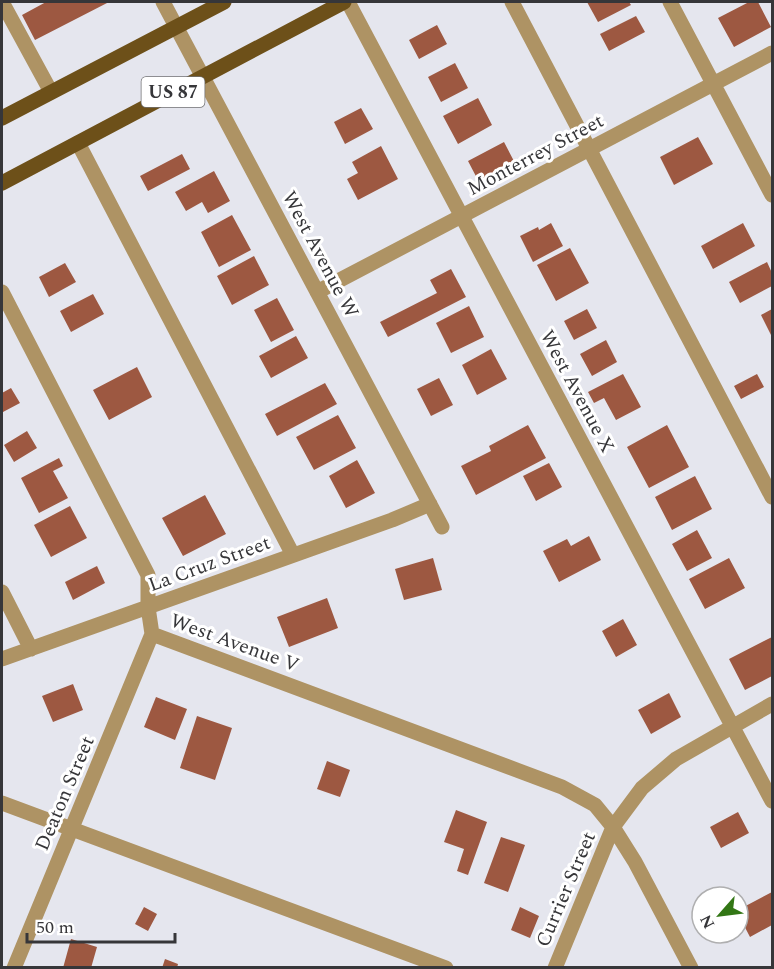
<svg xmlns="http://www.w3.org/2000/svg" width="774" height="969" viewBox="0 0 774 969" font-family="Spectral,serif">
<rect width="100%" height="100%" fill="#e5e6ee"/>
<path fill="#9d5841" d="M 46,2 L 109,2 L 35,40 L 22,15 Z
M 587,2 L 629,2 L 631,5 L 598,22 Z
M 749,2 L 758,2 L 771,27 L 734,47 L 718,18 Z
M 636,16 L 645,32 L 609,51 L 600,34 Z
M 437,25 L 447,44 L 419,59 L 409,40 Z
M 455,63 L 468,88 L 441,102 L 428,77 Z
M 478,98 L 492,125 L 458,144 L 443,116 Z
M 361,108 L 373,129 L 345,144 L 334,122 Z
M 698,137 L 713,164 L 674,185 L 660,157 Z
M 504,142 L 516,165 L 480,184 L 468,161 Z
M 381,146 L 398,179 L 358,200 L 347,179 L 358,173 L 352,162 Z
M 182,154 L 190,169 L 148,191 L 140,176 Z
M 214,171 L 230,201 L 208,213 L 202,202 L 186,211 L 175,192 Z
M 232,215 L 251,250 L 219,267 L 201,232 Z
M 551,223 L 563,246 L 533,262 L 520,236 L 538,227 L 539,230 Z
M 743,223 L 755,246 L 713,269 L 701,246 Z
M 570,248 L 589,283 L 556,301 L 537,265 Z
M 254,256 L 269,285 L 232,305 L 217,276 Z
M 767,262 L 772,273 L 772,286 L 740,303 L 729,282 Z
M 65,263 L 76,282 L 49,297 L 39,277 Z
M 451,269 L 466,297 L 388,337 L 380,322 L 437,293 L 430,280 Z
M 93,294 L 104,314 L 71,332 L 60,311 Z
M 277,298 L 294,330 L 271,342 L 254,310 Z
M 469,306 L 484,337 L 451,353 L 436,323 Z
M 587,309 L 597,328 L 574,340 L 564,321 Z
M 772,309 L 772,337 L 761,315 Z
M 296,336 L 308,358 L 271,378 L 259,356 Z
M 606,340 L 617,362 L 592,376 L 580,354 Z
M 491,349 L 507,379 L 477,395 L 462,365 Z
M 137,367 L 152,397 L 109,420 L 93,390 Z
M 623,374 L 641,407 L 616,420 L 604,398 L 594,403 L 588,392 Z
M 757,374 L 764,387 L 741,399 L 734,386 Z
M 439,378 L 453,405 L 431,416 L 417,389 Z
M 325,383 L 337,404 L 277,436 L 265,414 Z
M 11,388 L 20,403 L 3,412 L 2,393 Z
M 338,415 L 356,448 L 314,470 L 296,437 Z
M 528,425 L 546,458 L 476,495 L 461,466 L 491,451 L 489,446 Z
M 667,425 L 689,467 L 649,488 L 627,447 Z
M 27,431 L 37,448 L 14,462 L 4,445 Z
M 59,458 L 63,466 L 53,471 L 68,498 L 39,513 L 21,478 Z
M 357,460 L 375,493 L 346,508 L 329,476 Z
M 549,463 L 562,487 L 536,501 L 523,476 Z
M 695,476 L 712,509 L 672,530 L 655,497 Z
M 205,495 L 226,534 L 183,556 L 162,518 Z
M 70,506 L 87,538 L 51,557 L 34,525 Z
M 697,530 L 712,558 L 687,571 L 672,544 Z
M 589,536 L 601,560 L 559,582 L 543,551 L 567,539 L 571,546 Z
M 433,558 L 442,590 L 404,600 L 395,569 Z
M 729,558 L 745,588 L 705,609 L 689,579 Z
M 97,566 L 105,583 L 73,600 L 65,582 Z
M 327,598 L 338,628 L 289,647 L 277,617 Z
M 623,619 L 637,645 L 616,657 L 602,631 Z
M 772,637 L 772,676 L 745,690 L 729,659 Z
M 73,684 L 83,710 L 53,722 L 42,696 Z
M 669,693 L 681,717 L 651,734 L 638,710 Z
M 156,697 L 187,709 L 175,740 L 144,727 Z
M 197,716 L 232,728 L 215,780 L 180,768 Z
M 327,761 L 350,770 L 340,797 L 317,789 Z
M 456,810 L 487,822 L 468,875 L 457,871 L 464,849 L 444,842 Z
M 738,812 L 749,833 L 721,848 L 710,827 Z
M 501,837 L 525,845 L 508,892 L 484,883 Z
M 772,892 L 772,925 L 750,937 L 738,914 L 738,910 Z
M 144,907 L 157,914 L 148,931 L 135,924 Z
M 520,907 L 539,916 L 530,938 L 511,930 Z
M 71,939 L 97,947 L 91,968 L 63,968 Z
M 165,959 L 178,964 L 177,968 L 162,968 Z"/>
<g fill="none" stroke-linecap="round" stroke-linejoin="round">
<path stroke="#ae9364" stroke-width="15" d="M 2,2 L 51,92
M 163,2 L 442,527
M 348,2 L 772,801
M 512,2 L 772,497
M 670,2 L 772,195
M 78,143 L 293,555
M 2,292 L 148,575 L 148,607 L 152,634
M 317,292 L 772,53
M 2,592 L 31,649
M 152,634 L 562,787 L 595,805 L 613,827 L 635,862 L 691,968
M 2,659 L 392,520 L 430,504
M 2,803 L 446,968
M 14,968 L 152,634
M 555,968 L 613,827 L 642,788 L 676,759 L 772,704"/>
<path stroke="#6d5019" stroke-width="15" d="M 2,118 L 224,2
M 2,183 L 344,2"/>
</g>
<g text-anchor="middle" stroke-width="6" stroke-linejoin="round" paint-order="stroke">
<rect fill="#fff" stroke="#727274" stroke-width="1.5" x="141.5" y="77" width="63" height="30" rx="4.5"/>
<g font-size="18" font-weight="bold" fill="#363639">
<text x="173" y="98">US 87</text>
</g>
<g font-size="20" fill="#363639" stroke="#fff">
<text transform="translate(535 154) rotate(-28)" y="7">Monterrey Street</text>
<text transform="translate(321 254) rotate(62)" y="7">West Avenue W</text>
<text transform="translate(578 391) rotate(62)" y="7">West Avenue X</text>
<text transform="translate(209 563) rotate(-20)" y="7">La Cruz Street</text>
<text transform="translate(235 642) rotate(20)" y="7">West Avenue V</text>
<text transform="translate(64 793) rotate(-67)" y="7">Deaton Street</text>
<text transform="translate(565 889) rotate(-67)" y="7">Currier Street</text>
</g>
</g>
<rect width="774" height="969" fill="none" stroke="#363639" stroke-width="6"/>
<g transform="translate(720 915) rotate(242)"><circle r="28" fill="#ffffff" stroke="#afafb0" stroke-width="1.5"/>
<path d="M0-4.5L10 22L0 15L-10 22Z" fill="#327615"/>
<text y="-9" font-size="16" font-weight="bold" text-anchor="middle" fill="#363639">N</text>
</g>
<path d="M27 933v9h148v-9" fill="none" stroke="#363639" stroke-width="3"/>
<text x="36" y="933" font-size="18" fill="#363639" stroke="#ffffff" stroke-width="4.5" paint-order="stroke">50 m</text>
</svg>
